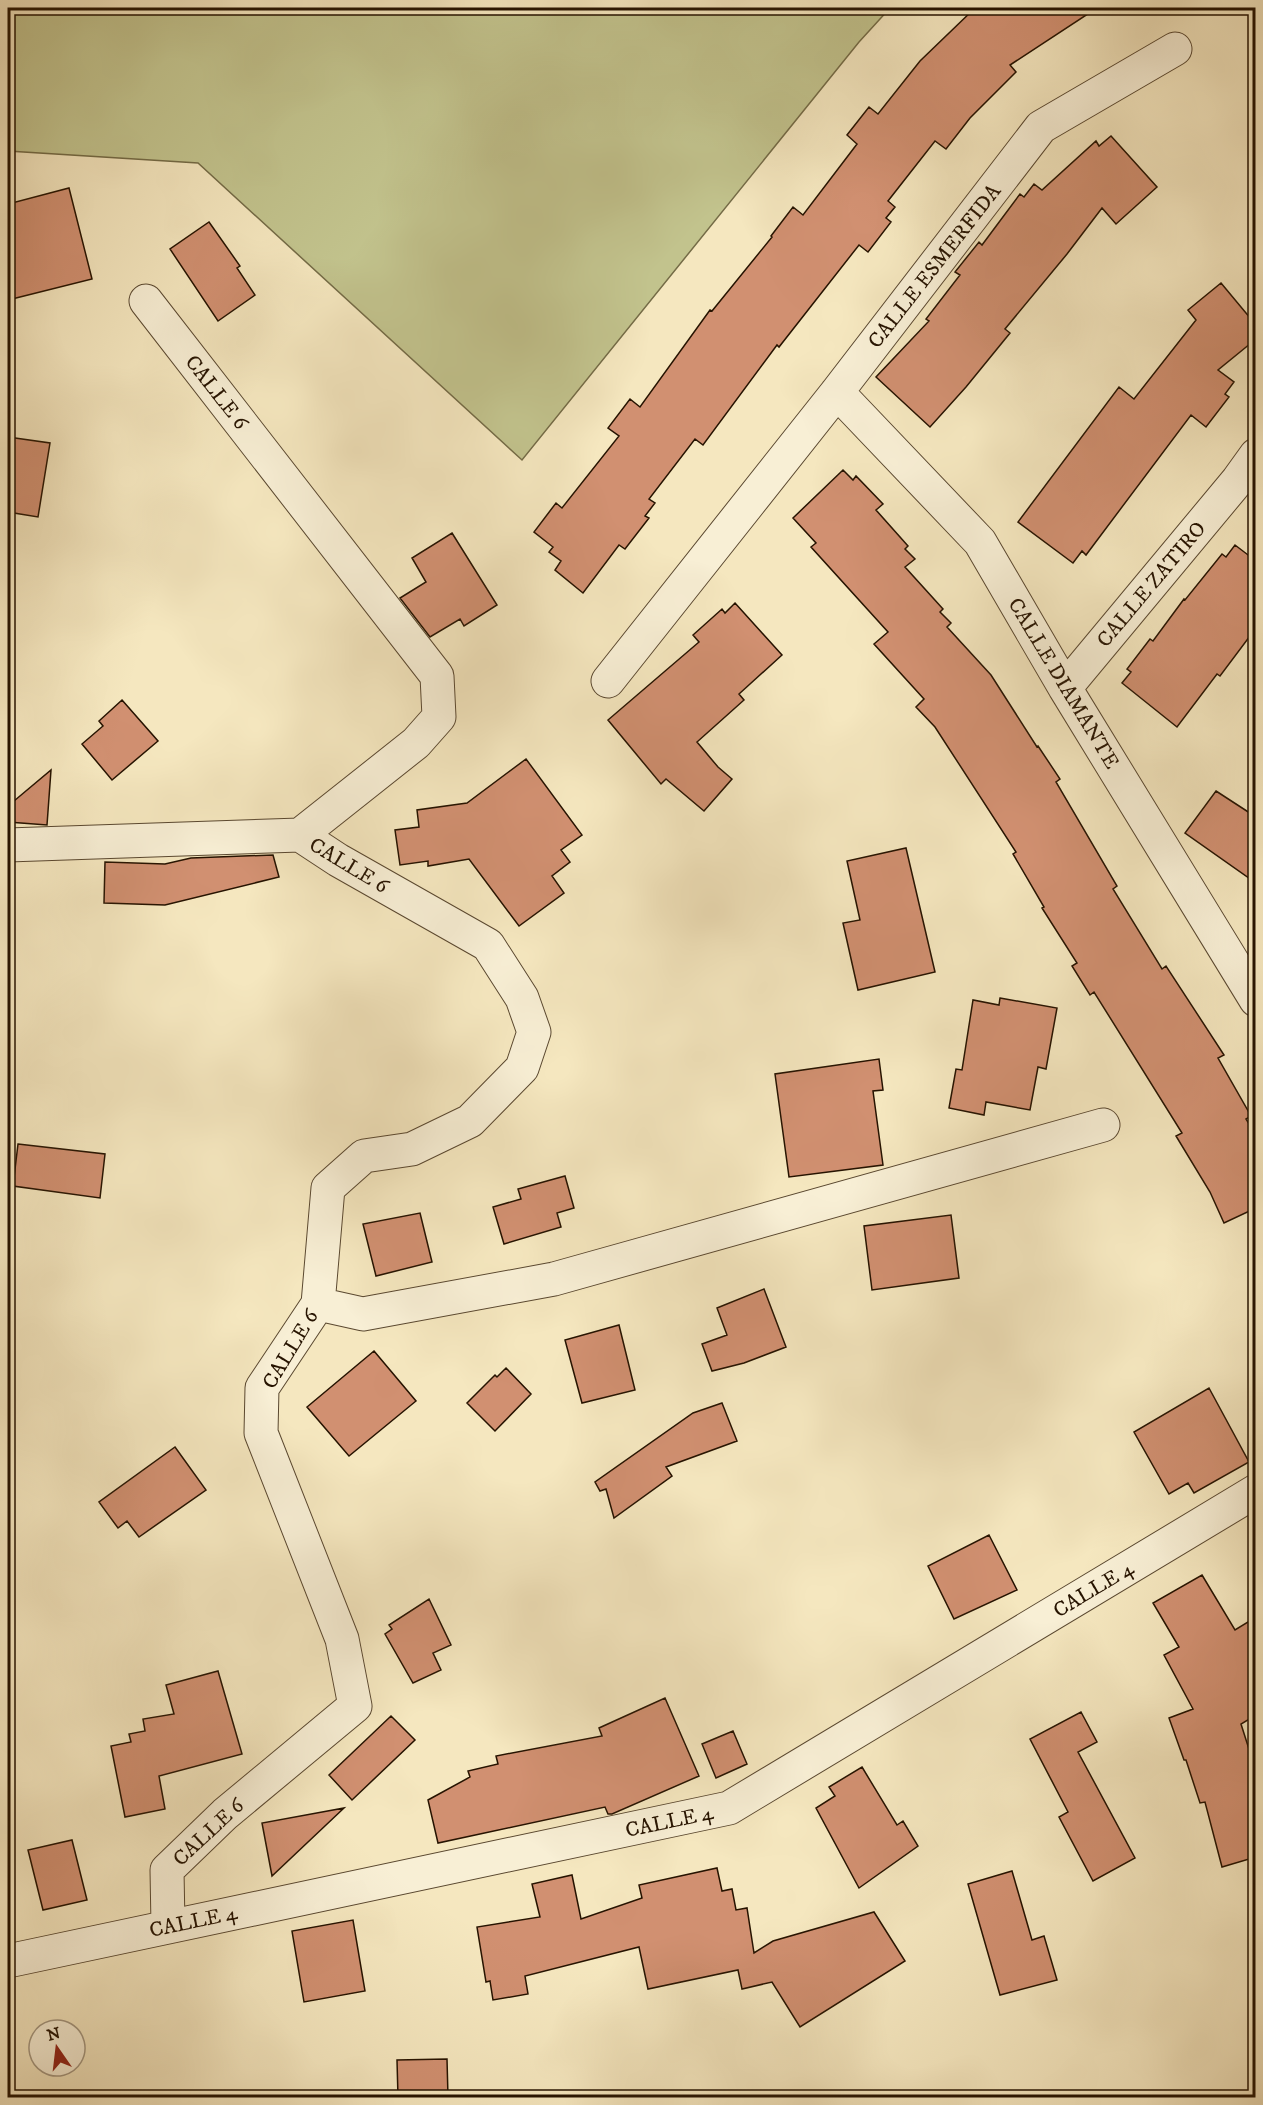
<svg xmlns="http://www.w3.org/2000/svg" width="1263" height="2105" viewBox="0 0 1263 2105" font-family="'IM FELL DW Pica',serif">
<rect width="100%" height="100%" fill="#f5e7bf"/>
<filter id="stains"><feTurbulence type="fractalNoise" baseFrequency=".00333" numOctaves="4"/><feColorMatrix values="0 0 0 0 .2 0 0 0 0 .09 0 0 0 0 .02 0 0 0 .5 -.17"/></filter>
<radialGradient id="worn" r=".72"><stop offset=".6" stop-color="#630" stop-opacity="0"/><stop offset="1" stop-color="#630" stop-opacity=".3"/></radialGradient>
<path fill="#c2c38d" stroke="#746b46" stroke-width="1.5" d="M 8,8 L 890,8 L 859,42 L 522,460 L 198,163 L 8,151 Z"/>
<path fill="#d19071" stroke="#261300" stroke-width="1.5" d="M 975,8 L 1097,8 L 1010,65 L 1016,72 L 970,118 L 946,149 L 935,141 L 888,201 L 895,207 L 886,218 L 891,222 L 868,252 L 859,245 L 779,347 L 777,345 L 703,445 L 695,439 L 649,499 L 655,503 L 645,516 L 649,518 L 625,549 L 619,545 L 583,593 L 555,570 L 561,561 L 549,552 L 553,547 L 534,532 L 556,503 L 562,508 L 619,436 L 608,428 L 630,399 L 640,407 L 710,310 L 712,311 L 772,237 L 771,236 L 793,207 L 803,215 L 857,144 L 847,135 L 869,107 L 878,114 L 920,61 Z
M 1111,136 L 1157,187 L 1116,224 L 1102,208 L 1067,254 L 1005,329 L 1010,333 L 966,387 L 930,427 L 876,377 L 929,321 L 926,319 L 960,275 L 955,272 L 979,242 L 982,245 L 1020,194 L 1024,197 L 1034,184 L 1042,190 L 1096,141 L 1099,146 Z
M 69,188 L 92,279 L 8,300 L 8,204 Z
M 209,222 L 240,266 L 237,268 L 255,295 L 218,321 L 170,249 Z
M 1221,283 L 1256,325 L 1256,339 L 1218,370 L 1234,382 L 1225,394 L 1229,397 L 1206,427 L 1191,415 L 1086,555 L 1082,551 L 1073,563 L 1018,522 L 1119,387 L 1134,399 L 1196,320 L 1188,310 Z
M 8,437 L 50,443 L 38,517 L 8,512 Z
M 843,470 L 853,480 L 856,476 L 883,504 L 876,510 L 908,546 L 905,549 L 915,559 L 905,567 L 943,609 L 940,612 L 951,623 L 947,627 L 991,675 L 1037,747 L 1038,746 L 1060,779 L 1056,782 L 1117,886 L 1113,889 L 1162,969 L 1166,966 L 1224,1055 L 1218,1058 L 1251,1116 L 1246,1119 L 1256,1135 L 1256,1208 L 1224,1223 L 1210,1192 L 1176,1136 L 1182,1133 L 1094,992 L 1090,995 L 1072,966 L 1077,963 L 1042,908 L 1044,907 L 1013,854 L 1016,852 L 935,727 L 916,707 L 924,699 L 874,644 L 888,632 L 811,547 L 816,543 L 793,518 Z
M 452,533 L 497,605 L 464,626 L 460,619 L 430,637 L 400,598 L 426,582 L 412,558 Z
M 1235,545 L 1256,561 L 1256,628 L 1220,676 L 1217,674 L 1177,727 L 1122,683 L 1131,672 L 1127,669 L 1150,639 L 1153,641 L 1184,599 L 1185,600 L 1222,554 L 1226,557 Z
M 735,603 L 782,655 L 739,694 L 744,700 L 697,742 L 718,767 L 732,779 L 704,811 L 666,779 L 661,784 L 608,720 L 699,642 L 693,635 L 722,609 L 725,613 Z
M 122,700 L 158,741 L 112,780 L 82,744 L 103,726 L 99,721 Z
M 526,759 L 582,835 L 561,850 L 570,862 L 552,876 L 564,893 L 519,926 L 469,859 L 428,866 L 428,861 L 400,865 L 395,830 L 419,827 L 417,810 L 467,803 Z
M 51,770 L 47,825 L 8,822 L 8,806 Z
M 1216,791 L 1256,817 L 1256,883 L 1185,833 Z
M 906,848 L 935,972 L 858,990 L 843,923 L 860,920 L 847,861 Z
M 273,855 L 279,877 L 165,905 L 104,903 L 105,862 L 165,864 L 191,858 Z
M 1000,998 L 1057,1008 L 1046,1069 L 1038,1067 L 1030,1110 L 986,1102 L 984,1115 L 949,1108 L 956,1069 L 962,1070 L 973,1000 L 999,1005 Z
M 879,1059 L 883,1090 L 873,1091 L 883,1165 L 789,1177 L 775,1074 Z
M 18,1144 L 105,1154 L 100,1198 L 13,1186 Z
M 565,1176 L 574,1208 L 557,1213 L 561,1227 L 504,1244 L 493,1207 L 521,1199 L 518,1189 Z
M 420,1213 L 432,1262 L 376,1276 L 363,1224 Z
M 951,1215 L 959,1278 L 872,1290 L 864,1226 Z
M 764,1289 L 786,1347 L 744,1363 L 712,1371 L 702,1344 L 727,1335 L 717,1308 Z
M 619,1325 L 635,1390 L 582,1403 L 565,1340 Z
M 374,1351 L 416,1401 L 349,1456 L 307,1407 Z
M 506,1368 L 531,1394 L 495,1431 L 467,1403 L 495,1375 L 497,1377 Z
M 1209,1388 L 1249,1462 L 1194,1493 L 1188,1483 L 1169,1494 L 1134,1432 Z
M 722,1403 L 737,1441 L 666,1467 L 672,1476 L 614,1518 L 606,1489 L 600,1491 L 595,1482 L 693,1413 Z
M 175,1447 L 206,1490 L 139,1537 L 127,1521 L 118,1528 L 99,1502 Z
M 989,1535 L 1017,1590 L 954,1619 L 928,1566 Z
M 1202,1575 L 1235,1630 L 1256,1617 L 1256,1715 L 1241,1724 L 1256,1771 L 1256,1857 L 1222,1867 L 1205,1802 L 1200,1803 L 1186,1760 L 1184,1760 L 1169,1718 L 1193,1709 L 1164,1655 L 1179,1647 L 1153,1603 Z
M 429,1599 L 451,1645 L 433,1653 L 441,1670 L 413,1683 L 385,1634 L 392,1629 L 389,1625 Z
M 218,1671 L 242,1754 L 159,1776 L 165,1809 L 125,1817 L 111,1746 L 131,1742 L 129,1734 L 145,1731 L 143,1719 L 174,1714 L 166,1685 Z
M 665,1698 L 699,1776 L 612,1814 L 608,1814 L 605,1807 L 438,1843 L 428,1800 L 470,1777 L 468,1771 L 498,1764 L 496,1756 L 602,1736 L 599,1728 Z
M 1081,1712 L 1097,1742 L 1078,1752 L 1135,1858 L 1093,1881 L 1059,1817 L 1068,1812 L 1030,1739 Z
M 391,1716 L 415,1740 L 352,1800 L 329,1775 Z
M 733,1731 L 747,1764 L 716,1778 L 702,1744 Z
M 862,1767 L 897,1825 L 903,1821 L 918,1846 L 859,1888 L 816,1808 L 835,1796 L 829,1787 Z
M 344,1808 L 272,1876 L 262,1823 Z
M 72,1840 L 87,1900 L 43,1910 L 28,1850 Z
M 717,1868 L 722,1891 L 732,1889 L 736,1910 L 747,1908 L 754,1953 L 773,1941 L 874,1912 L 905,1961 L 800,2027 L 772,1982 L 742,1989 L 738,1970 L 648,1989 L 639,1947 L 525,1976 L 528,1994 L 493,2000 L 490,1981 L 486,1982 L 477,1927 L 540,1917 L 532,1884 L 572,1875 L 581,1919 L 642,1898 L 639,1885 Z
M 1012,1871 L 1032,1940 L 1044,1936 L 1057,1980 L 1000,1995 L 968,1884 Z
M 353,1920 L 365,1991 L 304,2002 L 292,1931 Z
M 447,2059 L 448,2097 L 398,2097 L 397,2060 Z"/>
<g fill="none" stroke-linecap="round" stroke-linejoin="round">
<g stroke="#5a4830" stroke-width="35">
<path id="minor" d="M 837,392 L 980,542 L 1065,688 L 1256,1000
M 608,681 L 837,392 L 1041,127 L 1175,49
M 1065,688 L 1238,480 L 1256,455
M 8,845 L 300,835 L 416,743 L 439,717 L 437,676 L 146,301
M 318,1304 L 363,1314 L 554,1279 L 1103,1125
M 168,1926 L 167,1870 L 225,1814 L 355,1706 L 342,1639 L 261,1433 L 262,1388 L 318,1304 L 328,1188 L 364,1156 L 412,1149 L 470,1121 L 522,1068 L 534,1032 L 522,998 L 488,945 L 338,860 L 300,835
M 8,1961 L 729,1808 L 1256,1491"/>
</g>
<use href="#minor" stroke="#f8efd5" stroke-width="33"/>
</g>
<g text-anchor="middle" stroke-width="4.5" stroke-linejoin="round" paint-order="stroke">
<g font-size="21" fill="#261300" stroke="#f8efd5">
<text transform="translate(934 266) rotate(-52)" y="7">CALLE ESMERFIDA</text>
<text transform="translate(217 392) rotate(52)" y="7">CALLE 6</text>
<text transform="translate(1151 584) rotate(-50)" y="7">CALLE ZATIRO</text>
<text transform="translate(1064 683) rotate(59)" y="7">CALLE DIAMANTE</text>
<text transform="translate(349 865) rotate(31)" y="7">CALLE 6</text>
<text transform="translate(290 1349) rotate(-59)" y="7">CALLE 6</text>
<text transform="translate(1093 1589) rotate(-31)" y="7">CALLE 4</text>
<text transform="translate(669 1821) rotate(-12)" y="7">CALLE 4</text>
<text transform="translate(208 1832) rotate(-43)" y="7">CALLE 6</text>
<text transform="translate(193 1921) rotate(-12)" y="7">CALLE 4</text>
</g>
</g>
<rect width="1263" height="2105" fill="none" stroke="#f5e7bf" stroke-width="30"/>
<rect x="9" y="9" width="1245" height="2087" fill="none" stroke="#261300" stroke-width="3"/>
<rect x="15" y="15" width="1233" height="2075" fill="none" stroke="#261300" stroke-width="1.5"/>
<g transform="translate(57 2048) rotate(346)"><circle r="28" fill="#f8efd5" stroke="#a49780" stroke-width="1.5"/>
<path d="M0-4.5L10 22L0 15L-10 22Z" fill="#8f2418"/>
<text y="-9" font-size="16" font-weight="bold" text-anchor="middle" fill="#261300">N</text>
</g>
<rect width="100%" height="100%" filter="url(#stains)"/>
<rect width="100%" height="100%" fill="url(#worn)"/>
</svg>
